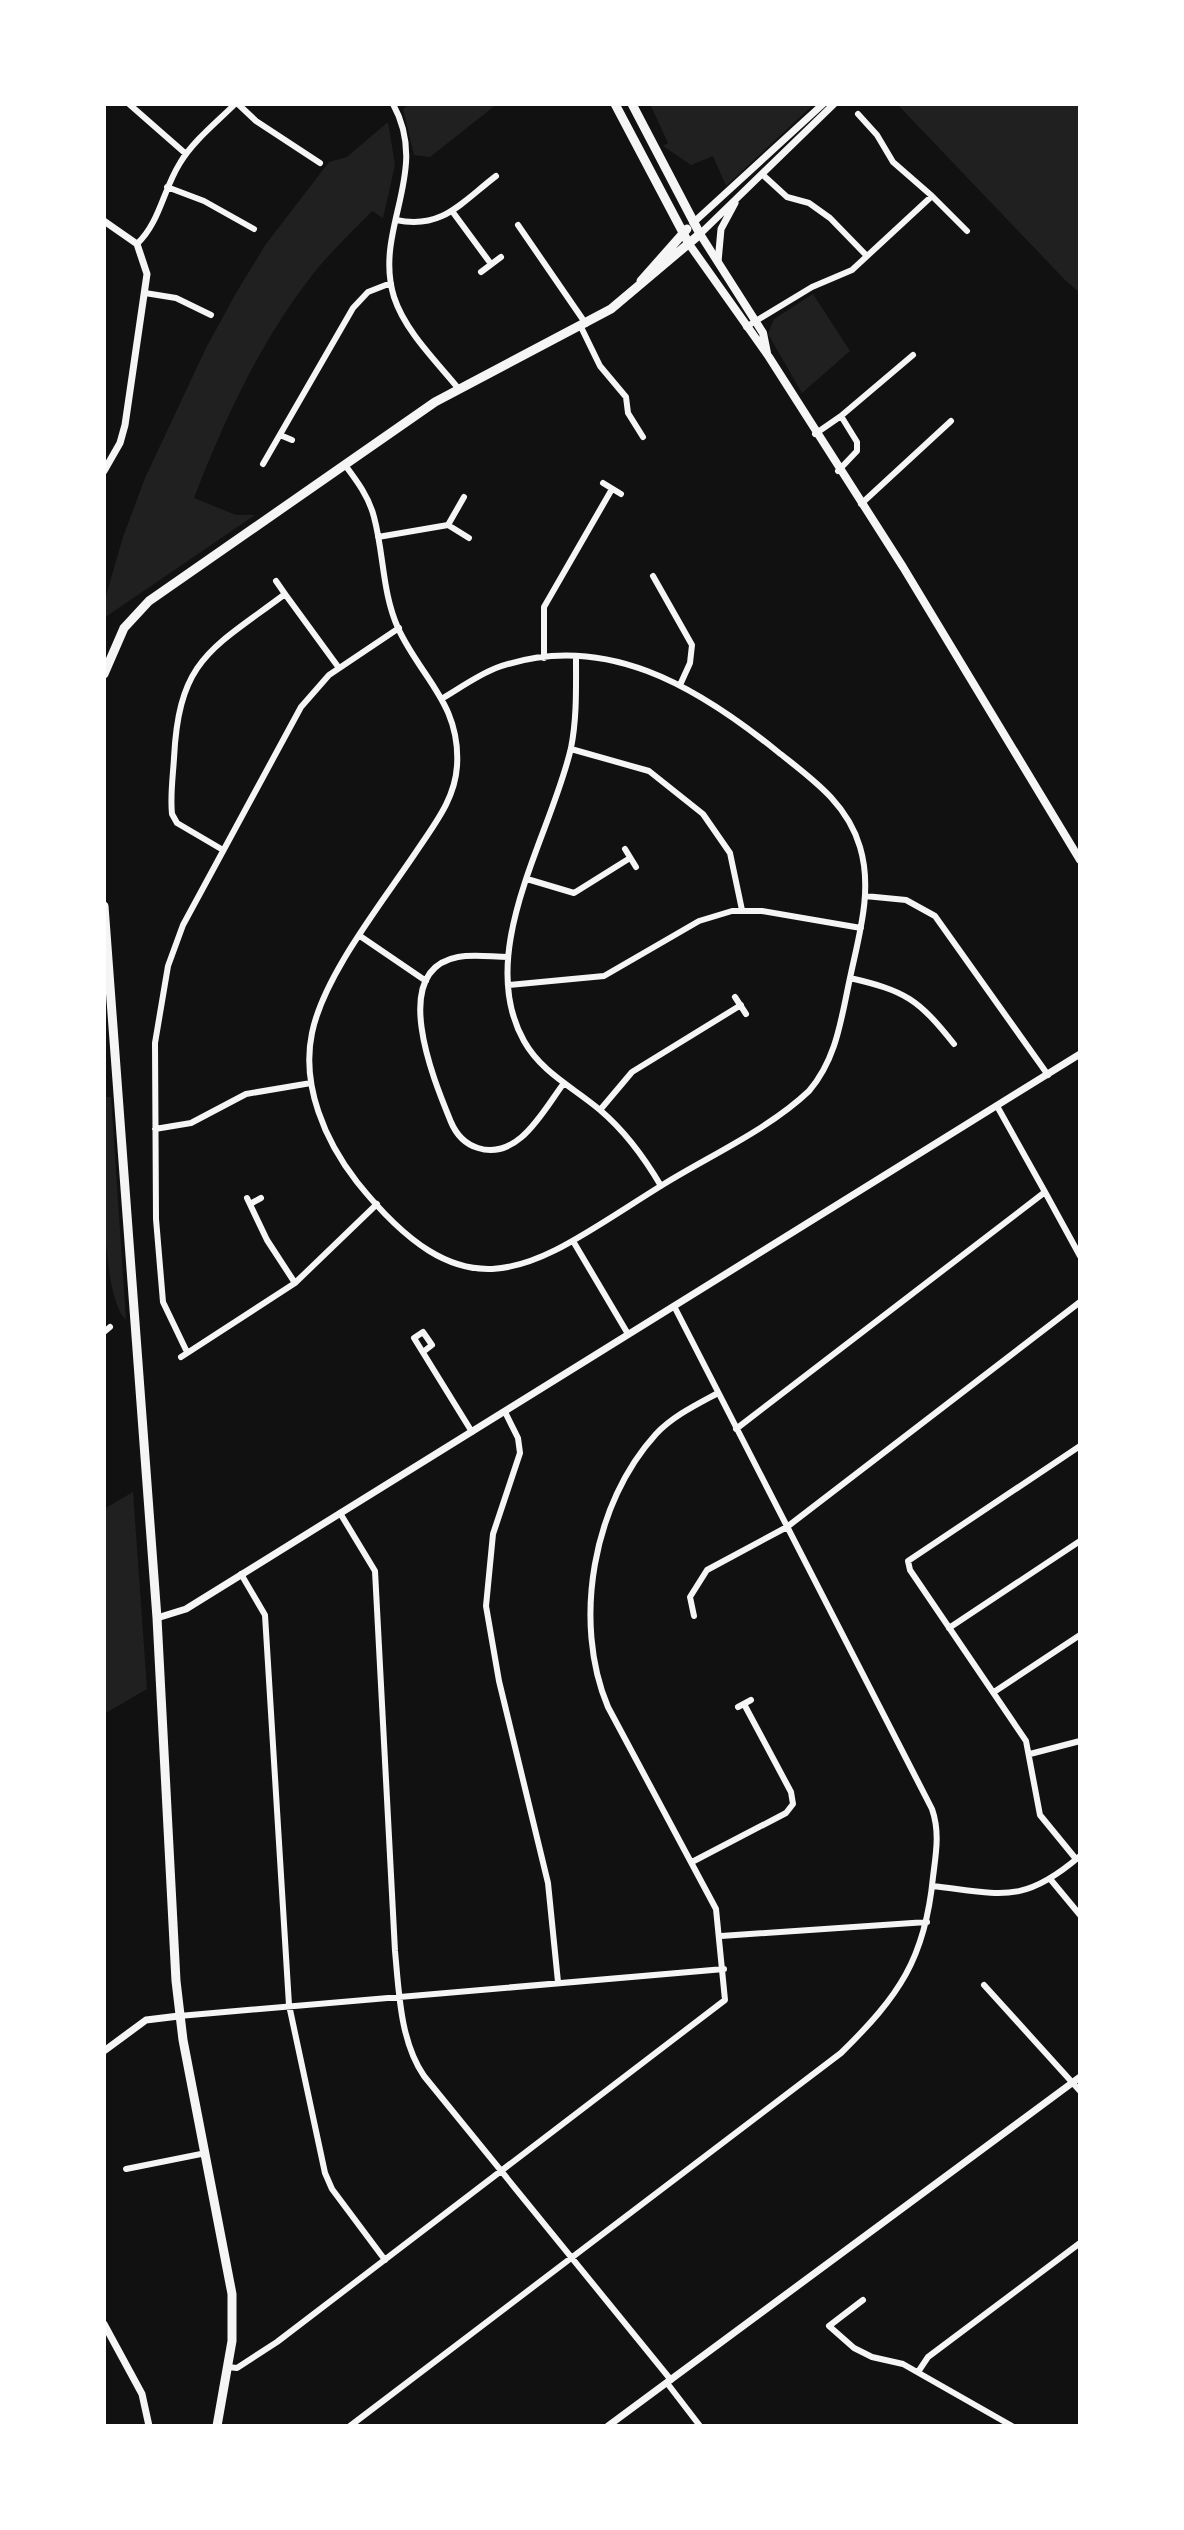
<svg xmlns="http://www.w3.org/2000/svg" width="1184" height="2530" viewBox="0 0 1184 2530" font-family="Lato,sans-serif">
<rect width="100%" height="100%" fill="#111"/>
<path fill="#202020" d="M 410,104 L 497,104 L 430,157 L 414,155 L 403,109 Z
M 650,104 L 814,104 L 726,186 L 713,156 L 691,165 L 663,146 L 668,143 Z
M 897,104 L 1080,104 L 1080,293 L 1065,280 Z
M 388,122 L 395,165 L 383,218 L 372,211 C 352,232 330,252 313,274 C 260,342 225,418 194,498 L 236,515 L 255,515 L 104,618 L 104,603 L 123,537 L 145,478 L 206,348 L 236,293 L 266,244 L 329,162 L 347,157 Z
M 813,294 L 850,351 L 802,393 L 768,334 L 774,319 Z
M 104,1086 L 107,1097 L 111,1097 L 126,1320 C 97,1293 104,1130 104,1086 Z
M 133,1492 L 147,1689 L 104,1714 L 104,1509 Z"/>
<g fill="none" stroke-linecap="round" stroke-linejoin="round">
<path stroke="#f5f5f5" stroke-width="6" d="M 129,104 L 186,154
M 238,104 L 256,121 L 320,163
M 393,104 C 431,173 373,229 394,297 C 405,331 436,361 458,388
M 858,114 L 877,135 L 893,162 L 932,196
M 763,175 L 787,197 L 809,203 L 830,218 L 867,256
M 167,187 L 204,201 L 254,229
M 452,211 L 491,264
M 396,220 C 442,230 462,202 496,176
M 518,225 L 586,324
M 137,244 C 160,222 163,190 180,163 C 193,141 217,122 235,104
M 481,272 L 501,257
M 145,293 L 176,298 L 211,315
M 581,327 L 600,366 L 626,397 L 628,413 L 643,437
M 746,327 L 812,287 L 852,270 L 932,196 L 967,231
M 815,434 L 841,416
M 280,435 L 292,440
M 263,464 L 353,308 L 368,292 L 391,283
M 345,465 C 357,481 369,497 374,517 C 384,554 382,592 398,628 C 421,678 461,704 457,766 C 455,798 436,822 418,849 C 385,899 324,974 312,1033 C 301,1085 325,1141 357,1182 C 474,1328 536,1263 664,1184 C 711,1155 769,1129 809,1091 C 837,1058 841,1019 850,978 C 859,935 873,890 860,847 C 847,803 812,779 778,752 C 698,687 603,629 496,668 C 478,675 460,688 443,698
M 838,471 L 857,451 L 857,442 L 841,416 L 913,355
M 603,483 L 621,494
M 464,497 L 448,525 L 469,538
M 861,504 L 951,421
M 378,537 L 448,525
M 653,576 L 692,645 L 690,663 L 680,685
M 276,581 L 285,594
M 576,656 C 576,687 577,718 571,748 C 551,836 474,952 524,1041 C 542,1073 573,1087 600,1110 C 626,1132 644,1157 661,1186
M 544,658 L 544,607 L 612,489
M 571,749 L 649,771 L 703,814 L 730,853 L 742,910
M 625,849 L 636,867
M 223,850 L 177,823 L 172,814 C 170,795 173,776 174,758 C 179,658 212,649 285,594 L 339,668
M 527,879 L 574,893 L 630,858
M 865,896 L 906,900 L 935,916 L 1048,1075
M 360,936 L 426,981
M 508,957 C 492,957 474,954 458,957 C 387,970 435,1083 451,1122 C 456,1134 465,1144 478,1148 C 519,1161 544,1109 564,1083
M 850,978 C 906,991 918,999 954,1044
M 509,985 L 604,976 L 699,921 L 732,911 L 762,911 L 861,928
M 735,997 L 746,1014
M 600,1110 L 632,1072 L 741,1005
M 155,1129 L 191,1123 L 246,1094 L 311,1083
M 1045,1192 L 1080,1256
M 247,1198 L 267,1240 L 295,1283
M 250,1204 L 261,1198
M 573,1241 L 628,1334
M 104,1332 L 110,1327
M 186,1350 L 163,1302 L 156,1219 L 155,1043 L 168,966 L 183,925 L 301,707 L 329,675 L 399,628
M 423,1352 L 432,1345 L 423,1332 L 414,1338 L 472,1432
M 181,1357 L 295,1283 L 377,1204
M 505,1412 L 518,1438 L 520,1453 L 493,1534 L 486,1606 L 499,1681 L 548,1883 L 558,1982
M 736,1429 L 1045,1192 L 997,1106
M 340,1513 L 375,1571 L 395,1951 C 399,1992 400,2041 424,2076 L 671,2380
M 241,1574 L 265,1615 L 289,2005 L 325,2173 L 332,2189 L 385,2260
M 694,1616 L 690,1597 L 707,1570 L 787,1527 L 1080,1302
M 949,1628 L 1080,1541
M 994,1692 L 1080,1635
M 738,1707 L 751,1700
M 1030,1754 L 1080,1741
M 1076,1859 L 1040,1815 L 1026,1741 L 910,1570 L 908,1561 L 1080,1446
M 692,1862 L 786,1813 L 793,1804 L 791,1792 L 744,1704
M 1051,1880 L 1080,1915
M 932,1886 C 1002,1894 1023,1905 1080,1856
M 721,1936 L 927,1922
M 984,1985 L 1080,2091
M 179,2016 L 724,1969
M 126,2169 L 206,2153
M 863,2300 L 829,2326 L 854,2348 L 872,2357 L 903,2364 L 1012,2426
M 228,2367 L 237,2368 L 277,2342 L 725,2000 L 716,1909 L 608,1707 C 572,1622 593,1503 656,1434 C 673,1416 696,1405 718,1393
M 918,2372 L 928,2357 L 1080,2243
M 667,2383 L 700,2426
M 350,2426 L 841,2053 C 899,1996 925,1959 933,1877 C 936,1853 940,1832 932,1809 L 674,1306"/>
<path stroke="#f5f5f5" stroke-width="7" d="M 104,221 L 137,244 L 147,274 L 125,425 L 120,443 L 104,471
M 693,223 L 823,104
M 700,234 L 834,104
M 718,262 L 721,229 L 735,203
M 157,1618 L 186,1609 L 1080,1054
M 104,2051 L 146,2020 L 179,2016
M 104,2324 L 142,2394 L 149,2426
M 608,2426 L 1080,2077"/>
<path stroke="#f5f5f5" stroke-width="8" d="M 700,234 L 763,333 L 767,353
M 689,244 L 769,357 L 903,567 L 1080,860"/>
<path stroke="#f5f5f5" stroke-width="9" d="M 615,104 L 689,244
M 641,281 L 687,229
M 104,674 L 124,628 L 149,601 L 435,402 L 611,309 L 700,234 L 632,104
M 104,906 L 157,1618 L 176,1981 L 183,2040 L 232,2294 L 232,2341 L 217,2426"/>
</g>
<rect width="1184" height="2530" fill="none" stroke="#ffffff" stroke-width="212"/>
</svg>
